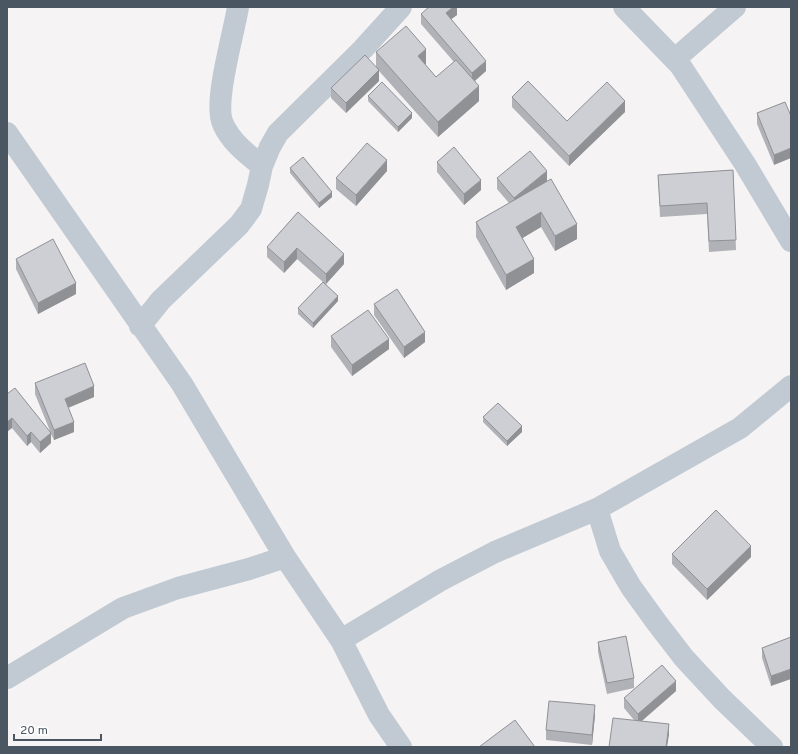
<svg xmlns="http://www.w3.org/2000/svg" width="798" height="754" viewBox="0 0 798 754" font-family="Overpass,sans-serif">
<rect width="100%" height="100%" fill="#f5f3f3"/>
<g fill="none" stroke-linecap="round" stroke-linejoin="round">
<path stroke="#c1cad2" stroke-width="22" d="M 238,7 C 234,33 213,103 223,124 C 231,142 247,154 262,166
M 624,7 L 680,65 L 745,164 L 791,241
M 675,59 L 735,7
M 7,133 L 182,384 L 285,557 L 341,640 L 379,715 L 401,747
M 140,326 L 161,300 L 239,225 L 251,209 L 258,185 L 262,166 L 270,147 L 278,133 L 363,49 L 401,7
M 597,509 L 610,551 L 631,587 L 657,623 L 684,658 L 722,699 L 772,747
M 341,640 L 441,580 L 495,552 L 597,509 L 740,428 L 791,386
M 7,678 L 123,608 L 178,588 L 249,569 L 285,557"/>
</g>
<path fill="#b0b2b7" d="M 457,7 L 457,15 L 451,19 L 486,71 L 475,81 L 479,101 L 438,137 L 379,71 L 379,81 L 346,113 L 331,98 L 331,88 L 376,67 L 376,52 L 426,64 L 425,65 L 436,77 L 454,62 L 421,24 L 421,14 Z
M 368,96 L 412,118 L 398,132 L 368,101 Z
M 512,97 L 567,121 L 625,112 L 569,166 L 512,107 Z
M 785,102 L 774,165 L 757,124 L 757,113 Z
M 437,162 L 481,190 L 464,205 L 437,172 Z
M 290,168 L 332,197 L 319,208 L 290,173 Z
M 733,170 L 736,250 L 709,252 L 707,214 L 660,217 L 658,175 Z
M 387,171 L 356,206 L 336,189 L 336,178 Z
M 497,178 L 577,239 L 555,251 L 541,227 L 522,238 L 534,273 L 506,290 L 476,237 L 476,222 L 509,203 L 497,189 Z
M 298,212 L 344,264 L 326,284 L 338,301 L 313,328 L 298,314 L 298,308 L 323,282 L 297,259 L 284,273 L 267,257 L 267,247 Z
M 16,259 L 76,294 L 38,314 L 16,269 Z
M 374,304 L 425,342 L 404,358 L 374,315 Z
M 331,336 L 389,349 L 352,376 L 331,347 Z
M 35,383 L 94,397 L 68,408 L 74,432 L 54,440 L 51,434 L 51,443 L 40,453 L 31,442 L 27,446 L 12,428 L 7,394 L 50,431 L 35,394 Z
M 483,417 L 522,432 L 507,446 L 483,422 Z
M 672,554 L 751,557 L 707,600 L 672,564 Z
M 791,637 L 771,686 L 762,658 L 762,648 Z
M 598,642 L 634,678 L 634,688 L 607,694 L 598,652 Z
M 676,691 L 642,721 L 669,735 L 634,720 L 624,708 L 624,698 Z
M 595,715 L 592,745 L 546,740 L 546,730 Z"/>
<path fill="#909195" d="M 453,7 L 457,7 L 457,15 L 446,23 L 446,13 Z
M 426,49 L 426,64 L 418,71 L 418,56 Z
M 486,61 L 486,71 L 472,83 L 472,73 Z
M 379,70 L 379,81 L 346,113 L 346,103 Z
M 479,86 L 479,101 L 438,137 L 438,122 Z
M 625,101 L 625,112 L 569,166 L 569,156 Z
M 412,113 L 412,118 L 398,132 L 398,127 Z
M 791,148 L 791,158 L 774,165 L 774,155 Z
M 387,160 L 387,171 L 356,206 L 356,195 Z
M 547,171 L 547,181 L 514,209 L 514,198 Z
M 481,180 L 481,190 L 464,205 L 464,194 Z
M 332,192 L 332,197 L 319,208 L 319,203 Z
M 541,212 L 541,227 L 516,242 L 516,227 Z
M 577,224 L 577,239 L 555,251 L 555,236 Z
M 297,248 L 297,259 L 284,273 L 284,262 Z
M 344,254 L 344,264 L 326,284 L 326,274 Z
M 534,259 L 534,273 L 506,290 L 506,275 Z
M 76,283 L 76,294 L 38,314 L 38,303 Z
M 338,296 L 338,301 L 313,328 L 313,323 Z
M 425,332 L 425,342 L 404,358 L 404,347 Z
M 389,339 L 389,349 L 352,376 L 352,365 Z
M 94,386 L 94,397 L 65,409 L 65,399 Z
M 12,418 L 12,428 L 7,432 L 7,422 Z
M 74,422 L 74,432 L 54,440 L 54,430 Z
M 522,426 L 522,432 L 507,446 L 507,441 Z
M 31,432 L 31,442 L 27,446 L 27,436 Z
M 51,433 L 51,443 L 40,453 L 40,442 Z
M 751,546 L 751,557 L 707,600 L 707,589 Z
M 791,669 L 791,679 L 771,686 L 771,676 Z
M 676,681 L 676,691 L 638,724 L 638,714 Z
M 595,705 L 595,715 L 592,745 L 592,735 Z
M 669,724 L 669,735 L 667,747 L 666,747 Z"/>
<path fill="#cdcfd5" stroke="#909195" d="M 429,7 L 453,7 L 446,13 L 486,61 L 472,73 L 421,14 Z
M 406,26 L 426,49 L 418,56 L 436,77 L 456,60 L 479,86 L 438,122 L 376,52 Z
M 365,55 L 379,70 L 346,103 L 331,88 Z
M 528,81 L 567,121 L 607,82 L 625,101 L 569,156 L 512,97 Z
M 382,82 L 412,113 L 398,127 L 368,96 Z
M 785,102 L 791,116 L 791,148 L 774,155 L 757,113 Z
M 367,143 L 387,160 L 356,195 L 336,178 Z
M 454,147 L 481,180 L 464,194 L 437,162 Z
M 530,151 L 547,171 L 514,198 L 497,178 Z
M 303,157 L 332,192 L 319,203 L 290,168 Z
M 733,170 L 736,240 L 709,241 L 707,203 L 660,206 L 658,175 Z
M 551,179 L 577,224 L 555,236 L 541,212 L 516,227 L 534,259 L 506,275 L 476,222 Z
M 298,212 L 344,254 L 326,274 L 297,248 L 284,262 L 267,247 Z
M 53,239 L 76,283 L 38,303 L 16,259 Z
M 323,282 L 338,296 L 313,323 L 298,308 Z
M 397,289 L 425,332 L 404,347 L 374,304 Z
M 368,310 L 389,339 L 352,365 L 331,336 Z
M 85,363 L 94,386 L 65,399 L 74,422 L 54,430 L 35,383 Z
M 15,388 L 51,433 L 40,442 L 31,432 L 27,436 L 12,418 L 7,422 L 7,394 Z
M 498,403 L 522,426 L 507,441 L 483,417 Z
M 716,510 L 751,546 L 707,589 L 672,554 Z
M 626,636 L 634,678 L 607,683 L 598,642 Z
M 791,637 L 791,669 L 771,676 L 762,648 Z
M 662,665 L 676,681 L 638,714 L 624,698 Z
M 549,701 L 595,705 L 592,735 L 546,730 Z
M 613,718 L 669,724 L 666,747 L 609,747 Z
M 515,720 L 535,747 L 479,747 Z"/>
<rect width="798" height="754" fill="none" stroke="#4a5661" stroke-width="16"/>
<path d="M14 734v6h87v-6" fill="none" stroke="#4a5661" stroke-width="2"/>
<text x="20" y="734" font-size="12" fill="#4a5661" stroke="#ffffff" stroke-width="3" paint-order="stroke">20 m</text>
</svg>
